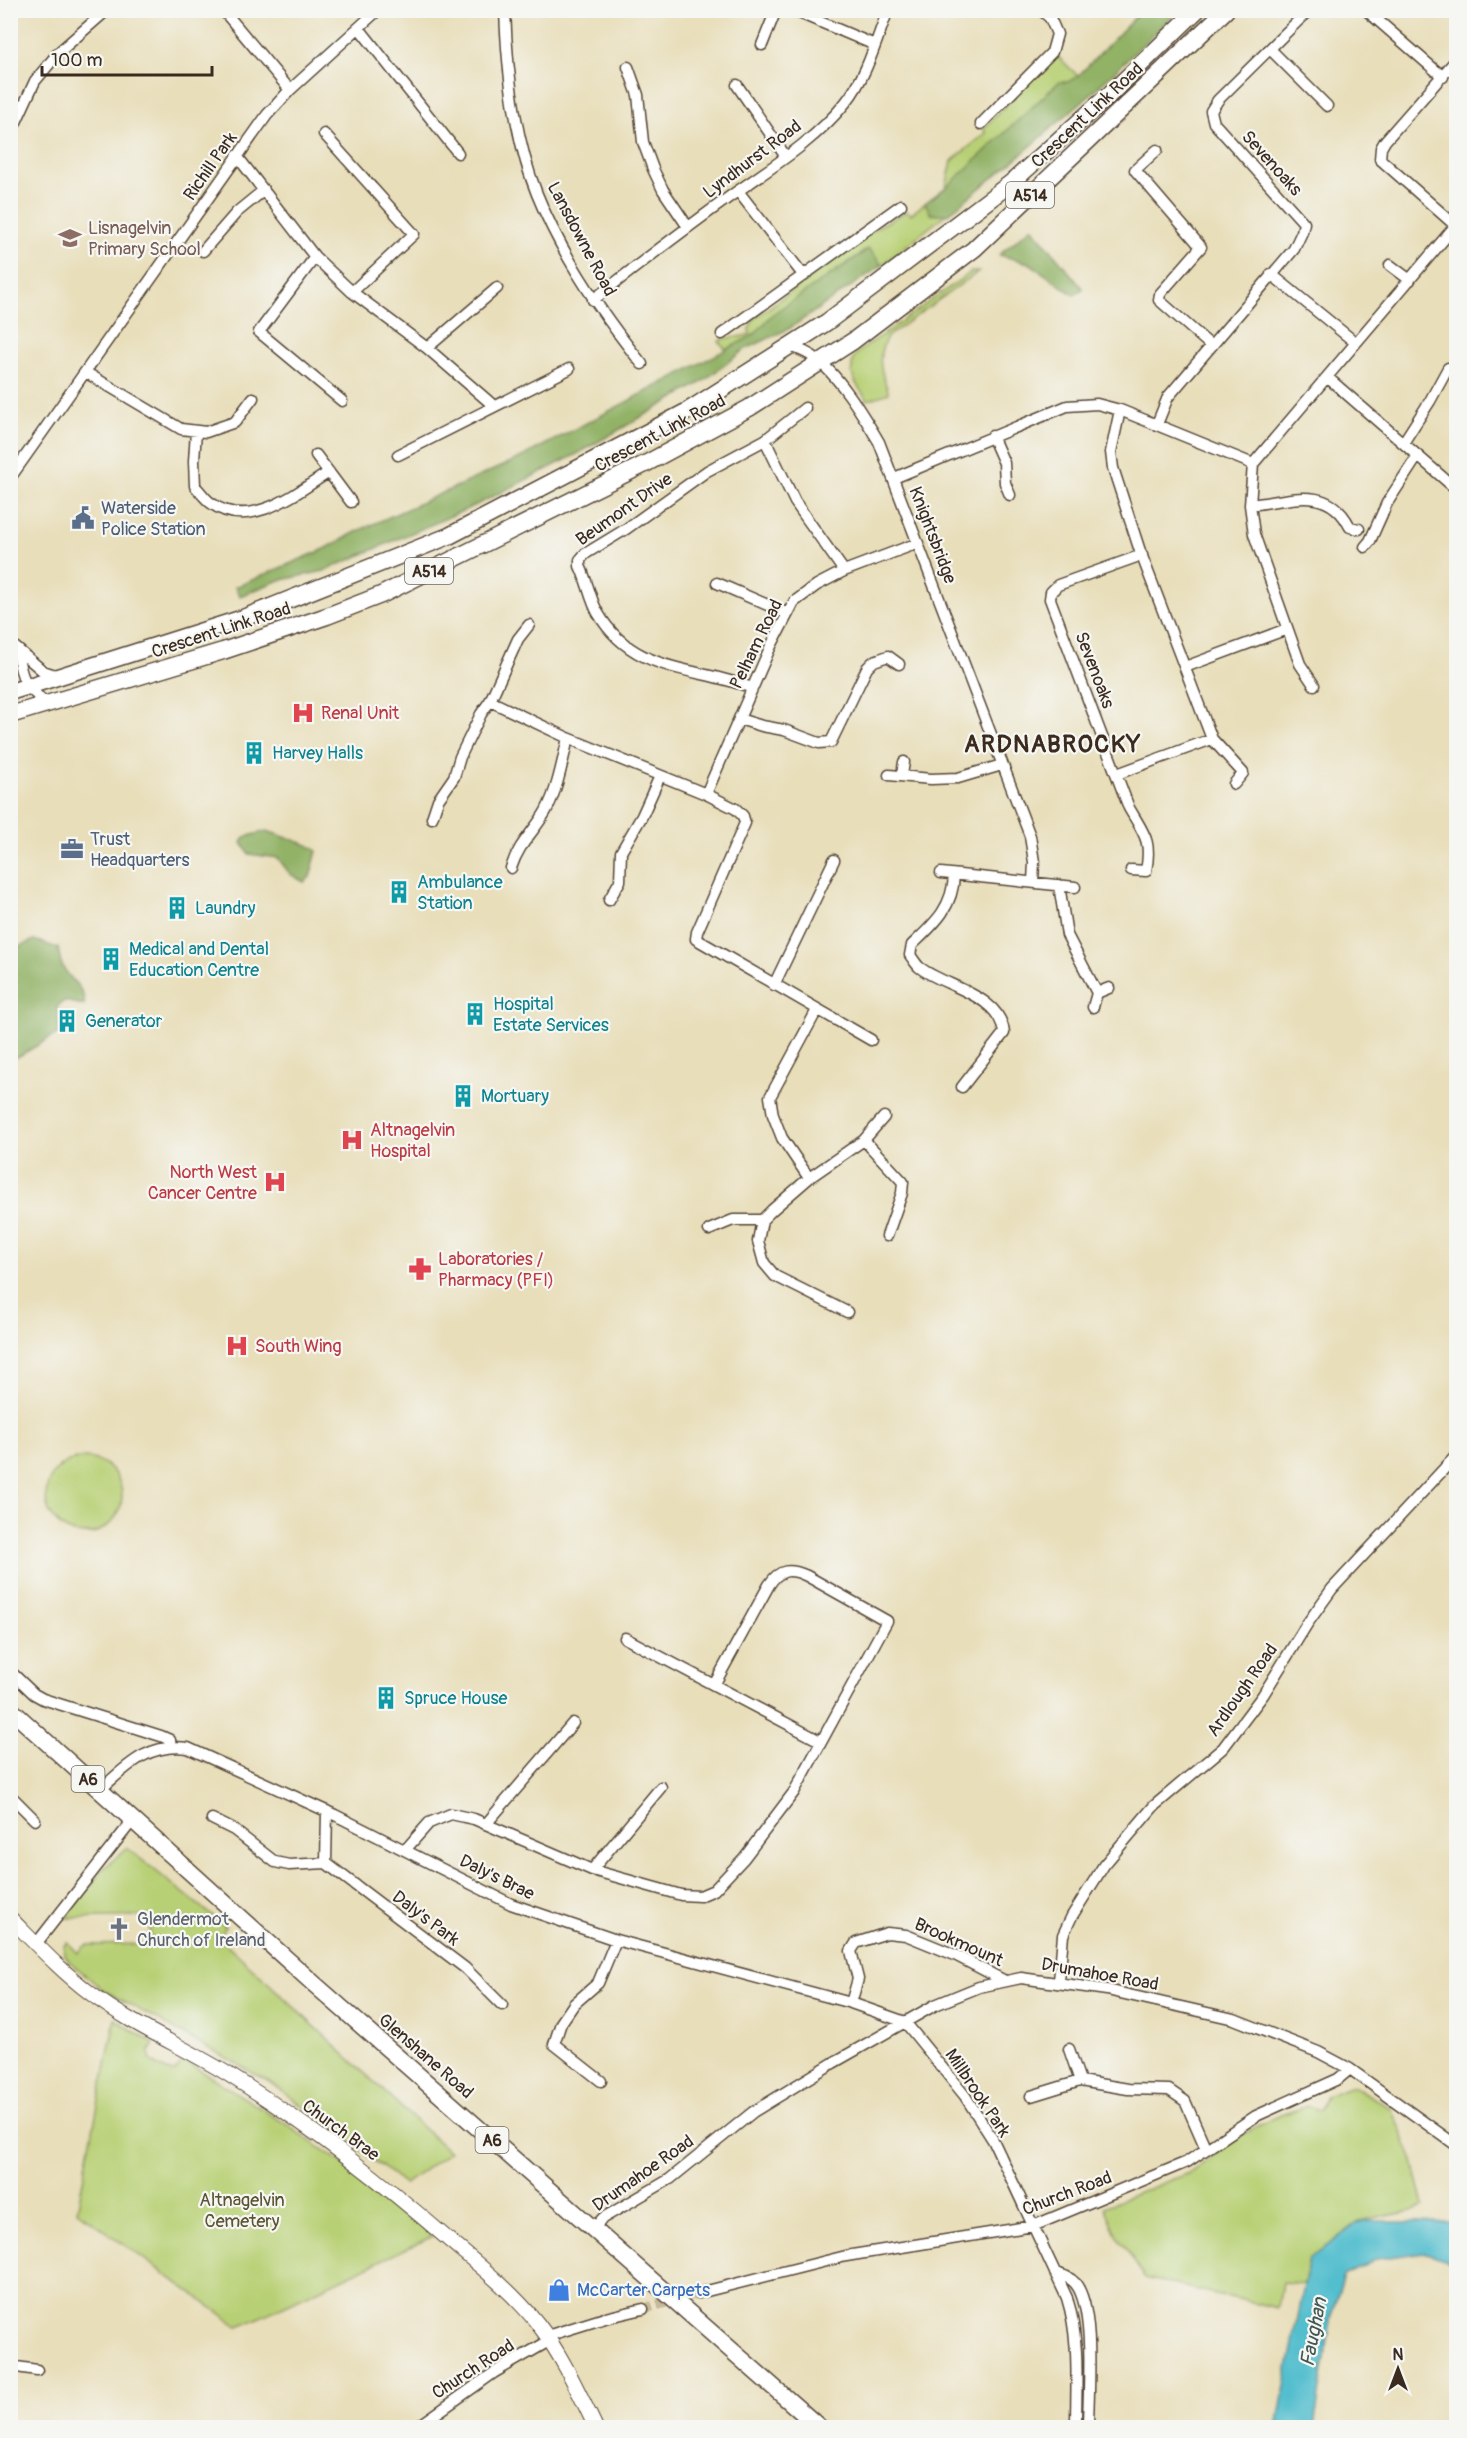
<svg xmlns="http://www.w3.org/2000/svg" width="1467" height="2438" viewBox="0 0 1467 2438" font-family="Pangolin,sans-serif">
<rect width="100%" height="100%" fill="#f6f6f2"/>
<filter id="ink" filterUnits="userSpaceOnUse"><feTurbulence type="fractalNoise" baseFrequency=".0167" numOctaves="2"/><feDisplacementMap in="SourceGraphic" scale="12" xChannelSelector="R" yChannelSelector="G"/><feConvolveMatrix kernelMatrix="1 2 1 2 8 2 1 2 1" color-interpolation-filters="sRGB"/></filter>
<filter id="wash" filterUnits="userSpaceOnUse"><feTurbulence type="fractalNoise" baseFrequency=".008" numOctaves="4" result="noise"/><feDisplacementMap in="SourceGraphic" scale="24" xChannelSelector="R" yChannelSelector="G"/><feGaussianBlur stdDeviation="1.35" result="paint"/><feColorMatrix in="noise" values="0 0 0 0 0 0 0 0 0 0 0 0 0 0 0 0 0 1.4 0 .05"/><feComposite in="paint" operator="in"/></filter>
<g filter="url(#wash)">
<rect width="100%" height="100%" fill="#e8deba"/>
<path fill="#b8d075" stroke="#7a7d4a" stroke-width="1.5" d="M 1055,54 L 1094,91 L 1017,158 L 882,265 L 868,249 L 773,314 L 754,335 L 726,350 L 719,341 C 730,335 740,339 750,334 L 749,329 L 754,319 L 876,228 L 907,211 L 911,214 L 946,187 L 952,161 L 986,133 L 983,129 Z
M 971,272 L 978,272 L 888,336 C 875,355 881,373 889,393 L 868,400 C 856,386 845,370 857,353 Z
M46 1496a38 38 0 1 1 76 0a38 38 0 1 1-76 0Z
M 127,1848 L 226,1927 L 219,1937 L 449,2152 L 405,2184 L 273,2084 L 102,1989 L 70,1962 L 65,1955 L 64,1946 L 67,1942 L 78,1953 L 86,1945 L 151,1944 L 149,1916 L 66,1918 L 104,1868 Z
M 115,2019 L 154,2044 L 149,2052 L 151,2061 L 167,2071 L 175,2072 L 184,2060 L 281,2121 L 390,2196 L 433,2236 L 239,2327 L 77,2211 Z
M 1353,2086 L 1391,2108 L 1413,2161 L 1424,2206 L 1417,2210 L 1359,2222 L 1309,2259 L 1304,2284 L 1282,2282 L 1278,2308 L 1145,2278 L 1116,2234 L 1104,2207 L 1191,2172 L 1249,2130 L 1281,2115 L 1307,2106 L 1320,2110 L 1326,2096 Z"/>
<path fill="#92b266" stroke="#666e42" stroke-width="1.5" d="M 1142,10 L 1178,11 L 1094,91 L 1017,158 L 948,214 L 931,214 L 925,203 L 947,187 L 1059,82 L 1068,82 L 1078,76 Z
M 1032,227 L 1083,289 L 1074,295 L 1029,263 L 999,255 Z
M 869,249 L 882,265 L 790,328 L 744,350 L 702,382 L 577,454 L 474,506 L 324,571 L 277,581 L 240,596 L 235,587 L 325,549 L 358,531 L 520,458 L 754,335 L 773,314 Z
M 267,831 L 308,845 L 317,851 L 310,877 L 304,882 L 290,874 L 278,858 L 249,854 L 242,843 L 245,837 Z
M 34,940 L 58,948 C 59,954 60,962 63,967 C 70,980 87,990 84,1005 L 64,1001 L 57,1007 L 60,1032 L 11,1061 L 11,950 Z"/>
<path fill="#53bece" stroke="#477476" stroke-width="1.5" d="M 1359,2222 L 1456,2222 L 1456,2263 L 1424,2252 L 1377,2259 L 1344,2276 L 1333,2309 L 1314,2427 L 1277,2427 L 1309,2259 Z"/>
</g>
<g filter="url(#ink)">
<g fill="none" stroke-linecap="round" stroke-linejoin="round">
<path stroke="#c5ba9b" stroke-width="10" stroke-dasharray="10 5" stroke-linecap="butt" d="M 643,2309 L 699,2293"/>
<g stroke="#554535" stroke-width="13">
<path id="minor" d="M 223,10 L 290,90
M 505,10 C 507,71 514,137 537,194 C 562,256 601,313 642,364
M 792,10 L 875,45
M 1366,10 L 1443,77
M 359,28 L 458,153
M 762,45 L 776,10
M 1271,50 L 1327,106
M 628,67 L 638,95 L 643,142 L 653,169 L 663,190 L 688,227
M 737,85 L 786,157
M 981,124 L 1052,52 L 1057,34 L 1050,18 L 1041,10
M 324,134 L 414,234 L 352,292
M 10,135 L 35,81 L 59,52 L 107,10
M 1157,150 L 1135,170 L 1201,247 L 1160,294 L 1159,300 L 1210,345
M 237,156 L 315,257 L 352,292 L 427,348 L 494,406
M 738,191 L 804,276
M 1456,226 L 1380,159 L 1381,148 L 1385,141 L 1456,60
M 203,251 L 237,212 L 264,190
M 315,257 L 259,332 L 342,401
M 1390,265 L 1410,280
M 1271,274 L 1356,343
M 593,300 C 639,264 685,229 732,195 C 772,167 816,140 846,102 C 867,76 876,41 888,10
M 722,334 L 901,205
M 791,346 C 798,349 806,352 812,356 C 838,373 863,415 879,442 L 1030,836 L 1034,862 L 1033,882
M 427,348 L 497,288
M 85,372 L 181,429 L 206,432 L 235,422 L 253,398
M 1327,377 L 1456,489
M 1120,410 L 1111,452 L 1113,468 L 1140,551 L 1212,739 L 1243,773 L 1234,784
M 1157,424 L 1168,397 L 1294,249 L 1302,232 L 1304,223 L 1214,123 L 1211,111 L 1218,100 L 1309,10
M 196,431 L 194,461 L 195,486 C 200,491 205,499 211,503 C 249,532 298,492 329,472
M 992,436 L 1004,463 L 1005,483 L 1010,495
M 765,440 L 795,502 L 844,571
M 1403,443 L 1430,401 L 1448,368
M 316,455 L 351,502
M 398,455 L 569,369
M 10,478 L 267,115 L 290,90 L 378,10
M 894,478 L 1067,406 L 1097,404 L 1120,410 L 1253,464
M 1250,505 C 1289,501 1328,483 1350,527 L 1359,529
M 1365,547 L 1370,541 L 1387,503 L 1417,457
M 717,583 L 786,613
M 10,643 L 43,671 L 58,676
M 17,650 C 21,680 25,686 47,704
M 1185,667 L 1287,629
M 1314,685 L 1300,664 L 1254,534 L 1250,505 L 1253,464 L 1456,225
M 752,688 C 695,666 633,674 598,613 C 591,602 587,580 580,566 L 580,560 L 585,554 L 626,529 L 707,471 L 765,440 L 805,408
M 490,701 L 568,738 L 706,794 L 736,809 L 743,816 L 745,823 L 697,932 L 696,939 L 871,1040
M 739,719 L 762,726 L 784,730 L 819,743 L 831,742 L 867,668 L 874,661 L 888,656 L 899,664
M 1117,774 L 1212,739
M 889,775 L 931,779 L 958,778 L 1002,765
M 902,775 L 904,762
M 706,794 L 770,648 L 794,602 L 817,585 L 844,571 L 918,543
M 432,818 L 438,800 L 454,777 L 460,757 L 481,714 L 490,701 L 518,639 L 529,625
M 511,868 C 519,843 534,832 546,811 C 558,788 562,763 568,738
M 1131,870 L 1146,871 C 1152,840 1144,834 1129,808 L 1050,599 L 1051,592 L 1058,585 L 1142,555
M 941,873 L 1075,887
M 954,875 C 953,908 934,924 912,945 L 910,955 C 913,959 916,964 919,967 C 944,987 1000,994 1004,1033 L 962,1087
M 1059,885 L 1067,935 L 1097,993
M 609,900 L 620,881 L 621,852 L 642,816 L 660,776
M 774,985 L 834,860
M 1093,1007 L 1097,993 L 1109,988
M 864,1140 L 903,1182 L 902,1193 L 887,1236
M 809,1178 L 782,1138 L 773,1115 L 770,1097 L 817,1010
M 709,1230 L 733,1220 L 762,1220
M 847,1312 L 775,1276 L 764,1263 L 758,1241 L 762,1220 L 772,1210 L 809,1178 L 864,1140 L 884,1117
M 625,1638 L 820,1741
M 10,1671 L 34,1694 L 43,1699 L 161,1736 L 170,1740 L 171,1746
M 100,1790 C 128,1765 148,1743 188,1748 L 335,1815 L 511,1904 L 616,1940 L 851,2003 L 905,2022 L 965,2096 L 993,2140 L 1067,2298 C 1080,2339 1076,2384 1076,2428
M 10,1795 L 35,1820
M 327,1811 L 326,1863 L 465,1968 L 502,2005
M 212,1819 L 234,1830 L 275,1862 L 289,1865 L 326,1863
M 486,1824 L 573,1723
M 406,1849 L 429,1823 L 451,1814 L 474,1819 L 592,1870 L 681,1895 L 700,1896 L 714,1890 L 744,1858 L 794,1792 L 887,1621 L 807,1576 C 790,1568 779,1569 769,1585 L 714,1685
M 592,1870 L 661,1787
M 36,1944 L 133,1820
M 1059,1981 L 1063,1935 L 1072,1916 L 1104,1865 L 1154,1806 L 1223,1748 L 1263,1695 L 1307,1624 L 1332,1589 L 1456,1456
M 851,2003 L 858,1979 L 851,1951 L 856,1943 L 887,1933 L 906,1935 L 955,1955 L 1005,1981
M 1069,2049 L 1080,2081
M 601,2081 L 554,2044 L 561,2023 L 574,2004 L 598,1983 L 616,1940
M 1031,2096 L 1080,2081 L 1128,2089 L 1169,2090 L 1185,2101 L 1206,2149
M 593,2229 L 603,2218 L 670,2179 L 753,2112 L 833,2063 L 935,2005 L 979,1987 L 1021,1978 L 1107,1990 L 1234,2019 L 1318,2052 L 1350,2069 L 1456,2145
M 1055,2273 C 1062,2275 1070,2277 1075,2283 C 1096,2308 1088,2394 1088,2428
M 699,2293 L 846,2256 L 1033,2226 L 1187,2162 L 1256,2116 L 1338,2079 L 1350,2069
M 547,2336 L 605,2318 L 643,2309
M 10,2366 L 37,2370
M 416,2428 L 495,2372 L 549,2341"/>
</g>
<g stroke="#554535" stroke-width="16">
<path id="major" d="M 10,1918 C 36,1944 61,1971 90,1993 C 133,2026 185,2047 231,2076 C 309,2125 380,2180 449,2240 C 480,2266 513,2292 538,2324 C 562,2355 579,2393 596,2428"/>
</g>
<g stroke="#554535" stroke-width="19">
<path id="highway" d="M 10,692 L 243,618 L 449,536 L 686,412 L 827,322 L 1011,183 L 1110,94 L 1197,10
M 10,715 L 223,651 L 327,616 L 381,595 L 647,463 L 749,408 L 853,341 L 974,249 L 1226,10
M 10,1709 L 313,1983 L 820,2428"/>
</g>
<use href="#minor" stroke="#fff" stroke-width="10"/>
<use href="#major" stroke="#fff" stroke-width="14"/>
<use href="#highway" stroke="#fff" stroke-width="16"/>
</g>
</g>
<defs>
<g id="school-bare" transform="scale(1.8)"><path d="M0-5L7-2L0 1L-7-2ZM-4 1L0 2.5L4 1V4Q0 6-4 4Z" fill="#8d6e63" stroke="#f6f6f2" stroke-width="2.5" paint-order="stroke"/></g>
<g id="civic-bare" transform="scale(1.8)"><path d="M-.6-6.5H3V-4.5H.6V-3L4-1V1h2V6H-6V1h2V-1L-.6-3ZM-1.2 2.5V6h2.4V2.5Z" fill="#5c6f8a" stroke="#f6f6f2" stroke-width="2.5" paint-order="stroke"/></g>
<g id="hospital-bare" transform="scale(1.8)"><path d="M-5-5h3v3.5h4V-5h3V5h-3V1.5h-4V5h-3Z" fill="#e0444e" stroke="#f6f6f2" stroke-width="2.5" paint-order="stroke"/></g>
<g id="building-bare" transform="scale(1.8)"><path d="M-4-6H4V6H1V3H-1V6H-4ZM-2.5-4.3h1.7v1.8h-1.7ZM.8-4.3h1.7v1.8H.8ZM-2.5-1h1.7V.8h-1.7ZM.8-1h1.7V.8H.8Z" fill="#0f9aa8" stroke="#f6f6f2" stroke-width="2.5" paint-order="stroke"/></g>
<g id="office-bare" transform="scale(1.8)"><path d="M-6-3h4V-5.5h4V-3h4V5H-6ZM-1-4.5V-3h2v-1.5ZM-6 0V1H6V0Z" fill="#5c6f8a" stroke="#f6f6f2" stroke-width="2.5" paint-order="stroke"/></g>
<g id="pharmacy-bare" transform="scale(1.8)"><path d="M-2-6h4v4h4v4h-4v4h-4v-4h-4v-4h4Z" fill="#e0444e" stroke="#f6f6f2" stroke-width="2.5" paint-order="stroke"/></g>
<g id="church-bare" transform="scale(1.8)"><path d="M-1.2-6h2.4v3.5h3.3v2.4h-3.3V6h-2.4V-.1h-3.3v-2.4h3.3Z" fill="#6b7280" stroke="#f6f6f2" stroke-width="2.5" paint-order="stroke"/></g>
<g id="shop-bare" transform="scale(1.8)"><path d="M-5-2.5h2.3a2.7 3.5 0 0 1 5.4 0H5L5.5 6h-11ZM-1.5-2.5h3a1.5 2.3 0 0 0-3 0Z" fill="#3f7fe0" stroke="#f6f6f2" stroke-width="2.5" paint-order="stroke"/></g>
</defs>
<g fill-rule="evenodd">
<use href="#school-bare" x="70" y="238"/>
<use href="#civic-bare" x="83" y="518"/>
<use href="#hospital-bare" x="303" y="713"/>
<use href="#building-bare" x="254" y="753"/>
<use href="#office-bare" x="72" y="849"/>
<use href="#building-bare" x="399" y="892"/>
<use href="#building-bare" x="177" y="908"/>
<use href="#building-bare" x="111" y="959"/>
<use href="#building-bare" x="475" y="1014"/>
<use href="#building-bare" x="67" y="1021"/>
<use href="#building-bare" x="463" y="1096"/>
<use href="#hospital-bare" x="352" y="1140"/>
<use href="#hospital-bare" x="275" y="1182"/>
<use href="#pharmacy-bare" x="420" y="1269"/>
<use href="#hospital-bare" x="237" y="1346"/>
<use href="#building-bare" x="386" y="1698"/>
<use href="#church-bare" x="119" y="1929"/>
<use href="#shop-bare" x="559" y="2290"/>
</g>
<g text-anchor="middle" stroke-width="4.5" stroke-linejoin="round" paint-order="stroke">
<g fill="#f6f6f2" stroke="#73675e" stroke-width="1.5">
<rect x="1006" y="182" width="48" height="26" rx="4.5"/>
<rect x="405" y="558" width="48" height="26" rx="4.5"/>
<rect x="71.5" y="1766" width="33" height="26" rx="4.5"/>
<rect x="475.5" y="2127" width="33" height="26" rx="4.5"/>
</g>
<g font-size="16" font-weight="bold" fill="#3b2a1e">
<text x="1030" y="201">A514</text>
<text x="429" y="577">A514</text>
<text x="88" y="1785">A6</text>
<text x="492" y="2146">A6</text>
</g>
<g font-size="18" fill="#3b2a1e" stroke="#f6f6f2">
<text transform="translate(1087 115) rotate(-43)" y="6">Crescent Link Road</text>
<text transform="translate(752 159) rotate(-37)" y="6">Lyndhurst Road</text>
<text transform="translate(1272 163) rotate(48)" y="6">Sevenoaks</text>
<text transform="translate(210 166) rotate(-55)" y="6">Richill Park</text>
<text transform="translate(582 239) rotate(62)" y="6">Lansdowne Road</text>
<text transform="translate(660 433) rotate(-28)" y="6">Crescent Link Road</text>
<text transform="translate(624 509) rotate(-35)" y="6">Beumont Drive</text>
<text transform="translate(933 535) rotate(69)" y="6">Knightsbridge</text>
<text transform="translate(221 630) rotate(-18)" y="6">Crescent Link Road</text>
<text transform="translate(756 644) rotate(-64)" y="6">Pelham Road</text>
<text transform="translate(1095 670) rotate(69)" y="6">Sevenoaks</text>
<text transform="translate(1242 1690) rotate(-55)" y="6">Ardlough Road</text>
<text transform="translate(497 1877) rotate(26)" y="6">Daly's Brae</text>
<text transform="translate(426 1918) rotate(37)" y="6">Daly's Park</text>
<text transform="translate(959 1942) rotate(24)" y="6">Brookmount</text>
<text transform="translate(1100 1974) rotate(10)" y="6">Drumahoe Road</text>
<text transform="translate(426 2056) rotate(41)" y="6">Glenshane Road</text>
<text transform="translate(978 2093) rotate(56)" y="6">Millbrook Park</text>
<text transform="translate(341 2130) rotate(36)" y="6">Church Brae</text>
<text transform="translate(643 2173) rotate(-35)" y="6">Drumahoe Road</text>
<text transform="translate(1067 2193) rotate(-21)" y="6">Church Road</text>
<text transform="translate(473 2369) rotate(-33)" y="6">Church Road</text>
</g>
<g font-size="18" fill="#785e54" stroke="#f6f6f2" text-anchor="start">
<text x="88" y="234">Lisnagelvin<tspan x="88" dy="21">Primary School</tspan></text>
</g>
<g font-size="18" fill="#4e5e75" stroke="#f6f6f2" text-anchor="start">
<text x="101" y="514">Waterside<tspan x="101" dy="21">Police Station</tspan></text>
<text x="90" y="845">Trust<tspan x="90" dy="21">Headquarters</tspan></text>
</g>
<g font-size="18" fill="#be3a42" stroke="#f6f6f2" text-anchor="start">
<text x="321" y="719">Renal Unit</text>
<text x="370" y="1136">Altnagelvin<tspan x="370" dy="21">Hospital</tspan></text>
<text x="257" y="1178" text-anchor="end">North West<tspan x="257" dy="21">Cancer Centre</tspan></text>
<text x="438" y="1265">Laboratories /<tspan x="438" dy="21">Pharmacy (PFI)</tspan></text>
<text x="255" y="1352">South Wing</text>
</g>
<g font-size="18" fill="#0d838f" stroke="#f6f6f2" text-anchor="start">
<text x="272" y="759">Harvey Halls</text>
<text x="417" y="888">Ambulance<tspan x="417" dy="21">Station</tspan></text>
<text x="195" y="914">Laundry</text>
<text x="129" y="955">Medical and Dental<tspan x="129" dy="21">Education Centre</tspan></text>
<text x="493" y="1010">Hospital<tspan x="493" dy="21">Estate Services</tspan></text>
<text x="85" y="1027">Generator</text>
<text x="481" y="1102">Mortuary</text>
<text x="404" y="1704">Spruce House</text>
</g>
<g font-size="18" fill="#5b616d" stroke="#f6f6f2" text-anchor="start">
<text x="137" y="1925">Glendermot<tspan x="137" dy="21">Church of Ireland</tspan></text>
</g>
<g font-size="18" fill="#5a5434" stroke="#f6f6f2">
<text x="242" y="2206">Altnagelvin<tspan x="242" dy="21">Cemetery</tspan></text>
</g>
<g font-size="18" fill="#366cbe" stroke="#f6f6f2" text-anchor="start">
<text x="577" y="2296">McCarter Carpets</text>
</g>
<g font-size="20" font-style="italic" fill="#425653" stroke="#f6f6f2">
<text transform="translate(1313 2332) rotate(-79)" y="7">Faughan</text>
</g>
<g font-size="24" font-weight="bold" letter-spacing="1.5" fill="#3b2a1e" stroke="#f6f6f2">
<text x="1053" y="752">ARDNABROCKY</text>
</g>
</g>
<rect width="1467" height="2438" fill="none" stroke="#f6f6f2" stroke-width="36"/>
<g transform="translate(1398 2369)" stroke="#f6f6f2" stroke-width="4.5" paint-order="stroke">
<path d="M0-4.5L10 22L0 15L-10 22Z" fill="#3b2a1e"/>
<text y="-9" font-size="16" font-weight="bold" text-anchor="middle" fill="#3b2a1e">N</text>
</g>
<path d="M42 66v9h170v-9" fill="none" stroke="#3b2a1e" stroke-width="3"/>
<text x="51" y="66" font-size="18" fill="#3b2a1e" stroke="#f6f6f2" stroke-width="4.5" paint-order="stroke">100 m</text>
</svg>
